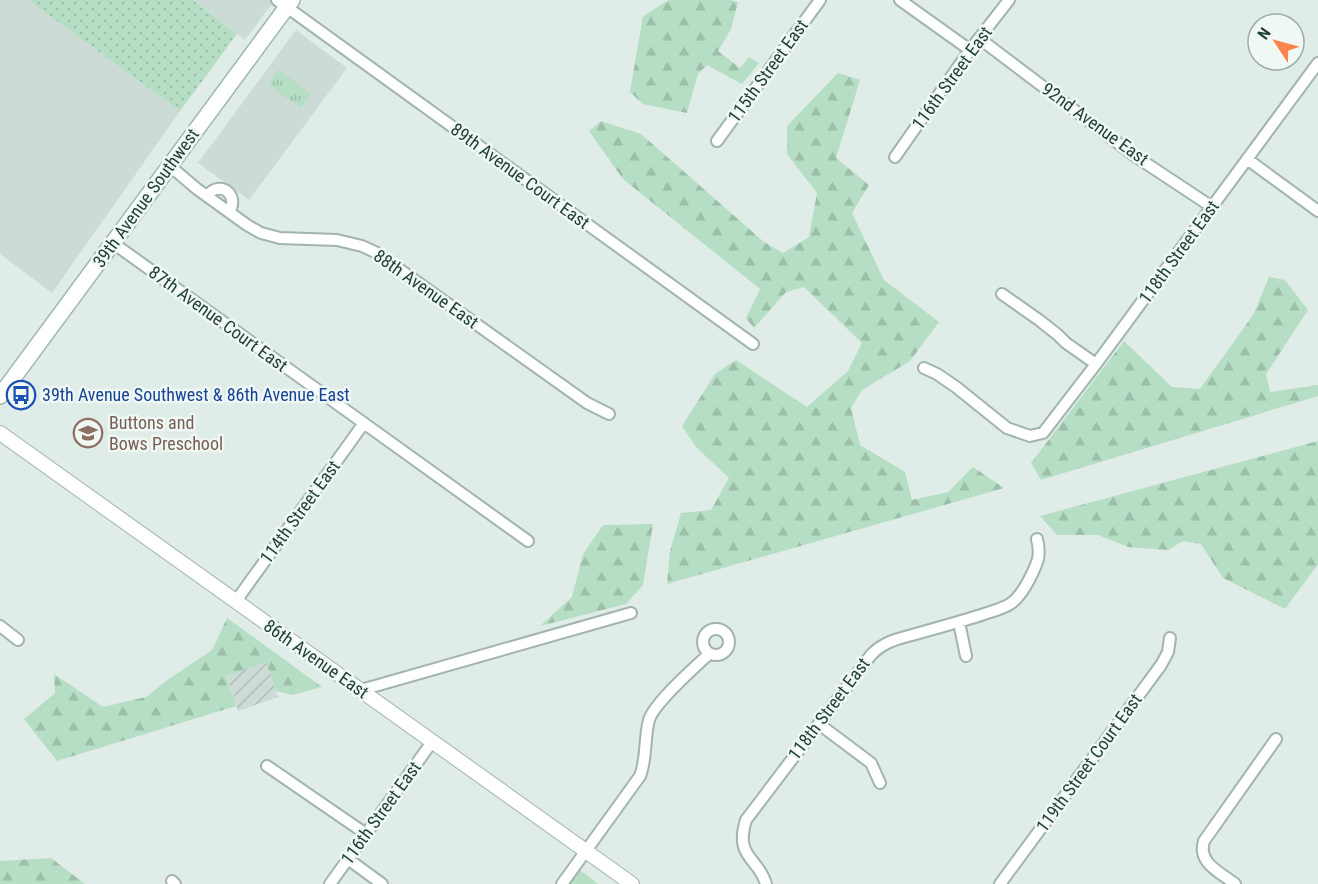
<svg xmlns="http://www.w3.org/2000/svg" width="1318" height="884" viewBox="0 0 1318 884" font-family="'Roboto Condensed',sans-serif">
<defs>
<pattern id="industrial-furrows" width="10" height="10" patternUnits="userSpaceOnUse" patternTransform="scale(1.5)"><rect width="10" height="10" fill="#cddbd6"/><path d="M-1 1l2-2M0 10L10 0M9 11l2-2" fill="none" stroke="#b0bdb8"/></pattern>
<pattern id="grass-dots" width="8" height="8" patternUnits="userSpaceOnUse" patternTransform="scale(1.5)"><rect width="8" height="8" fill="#b6dec4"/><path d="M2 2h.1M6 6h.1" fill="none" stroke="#9cbfa9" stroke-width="1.8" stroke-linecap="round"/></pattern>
<pattern id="forest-firs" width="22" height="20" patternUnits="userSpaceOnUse" patternTransform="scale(1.5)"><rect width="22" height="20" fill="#b6dec4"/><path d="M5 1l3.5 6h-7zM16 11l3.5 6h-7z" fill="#9cbfa9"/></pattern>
<pattern id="park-tufts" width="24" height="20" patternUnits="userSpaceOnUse" patternTransform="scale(1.5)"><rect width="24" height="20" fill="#b6dec4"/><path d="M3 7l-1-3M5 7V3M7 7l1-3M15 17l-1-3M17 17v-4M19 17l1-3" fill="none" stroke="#9cbfa9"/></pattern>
</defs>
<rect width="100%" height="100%" fill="#dfece7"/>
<path fill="#cddbd6" d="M 0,0 L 28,0 L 180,111 L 52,293 L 0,254 Z
M 193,0 L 275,0 L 245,40 Z
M 296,30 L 347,68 L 249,200 L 198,163 Z"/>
<path fill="url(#industrial-furrows)" d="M 266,662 L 278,697 L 238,711 L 226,675 Z"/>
<path fill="url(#grass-dots)" d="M 28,0 L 193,0 L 237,34 L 180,111 Z"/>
<path fill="url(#forest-firs)" d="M 669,0 L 730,0 L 738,2 L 731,29 L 718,51 L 740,68 L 749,57 L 759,63 L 742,84 L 707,65 L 698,74 L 687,113 L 643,104 L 630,92 L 643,16 Z
M 838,73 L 860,80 L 836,158 L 869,185 L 852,213 L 884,280 L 939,322 L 910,361 L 862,390 L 851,408 L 860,445 L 905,472 L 912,500 L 948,492 L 973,467 L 1004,488 L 667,584 L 670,551 L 681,513 L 711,510 L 729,478 L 696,447 L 682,426 L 715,374 L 736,360 L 807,407 L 848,371 L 862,343 L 804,287 L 786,292 L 754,328 L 746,318 L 760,289 L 623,179 L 589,131 L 601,121 L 641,134 L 764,242 L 783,253 L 809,237 L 817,193 L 787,154 L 787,126 Z
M 1269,277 L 1285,280 L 1308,310 L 1266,374 L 1270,392 L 1318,385 L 1318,396 L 1041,480 L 1031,463 L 1124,341 L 1172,387 L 1200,389 L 1253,315 Z
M 1318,441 L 1318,564 L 1285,609 L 1223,578 L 1201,544 L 1183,541 L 1168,550 L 1128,547 L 1098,535 L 1057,535 L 1040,516 Z
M 653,524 L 643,585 L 626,604 L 540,626 L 572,597 L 583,554 L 603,525 Z
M 227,618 L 322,687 L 293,695 L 276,691 L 266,662 L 226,676 L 236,706 L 57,761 L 24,719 L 55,693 L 54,674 L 103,707 L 146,697 L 169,679 L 212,650 Z
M 51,858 L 85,884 L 0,884 L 0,861 Z
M 580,870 L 598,884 L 570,884 Z"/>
<path fill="url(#park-tufts)" d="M 279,69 L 311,94 L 301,108 L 268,85 Z"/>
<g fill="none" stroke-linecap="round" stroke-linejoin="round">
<g stroke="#a2b4af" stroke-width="14">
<path id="minor" d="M 277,0 L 753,344
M 900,0 L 970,50
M 980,39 L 1135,156 L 1212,207
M 717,141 L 820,0
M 895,157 L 970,50 L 1009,0
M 1247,159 L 1318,211
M 170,166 L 197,189 L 247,225 L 261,233 L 280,238 L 337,240 L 362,246 L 375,252 L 587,403 L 609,414
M 207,196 C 220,179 240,195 229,212
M 113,243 L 528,541
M 1002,294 L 1039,320 L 1058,335 L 1066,343 L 1096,364
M 924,368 L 937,374 L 956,387 L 1007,428 L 1030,436 L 1043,433 L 1096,364 L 1318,63
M 236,601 L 364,423
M 959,622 L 966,656
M 0,626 L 18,640
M703 642a13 13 0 1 1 26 0a13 13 0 1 1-26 0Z
M 361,690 L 631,613
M 819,724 L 871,763 L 880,783
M 267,766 L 366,834
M 348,859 L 382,884
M 172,881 L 175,884
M 330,884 L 432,742
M 562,884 L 640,776 C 647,759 644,738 649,720 C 654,703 694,668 709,654
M 766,884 C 759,858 734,858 746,820 L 871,655 C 882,643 896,639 912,635 C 936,628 960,622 984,614 C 993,611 1002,609 1010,604 C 1019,598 1025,588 1030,578 C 1038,562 1041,556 1037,539
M 1000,884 L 1161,665 L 1168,652 L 1170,638
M 1235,884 C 1220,872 1197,863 1204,841 L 1276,739"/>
</g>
<g stroke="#a2b4af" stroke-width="16">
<path id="tertiary" d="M 0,433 L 632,884"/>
</g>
<g stroke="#9db8b0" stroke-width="18">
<path id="secondary" d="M 0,396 L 292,0"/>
</g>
<use href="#minor" stroke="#fff" stroke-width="10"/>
<use href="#tertiary" stroke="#fff" stroke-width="14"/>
<use href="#secondary" stroke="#fff" stroke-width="15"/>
</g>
<defs>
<g id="bus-ring" transform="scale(1.5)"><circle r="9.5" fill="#f0f8f4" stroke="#1a4fb4" stroke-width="1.5"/><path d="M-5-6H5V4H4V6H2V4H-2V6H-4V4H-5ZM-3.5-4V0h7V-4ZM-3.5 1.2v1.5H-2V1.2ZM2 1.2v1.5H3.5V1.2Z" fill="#1a4fb4"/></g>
<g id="school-ring" transform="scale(1.5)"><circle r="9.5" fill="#f0f8f4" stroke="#8d6e63" stroke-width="1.5"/><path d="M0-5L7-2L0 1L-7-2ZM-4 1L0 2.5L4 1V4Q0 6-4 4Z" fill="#8d6e63"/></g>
</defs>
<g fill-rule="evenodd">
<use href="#bus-ring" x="21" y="395"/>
<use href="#school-ring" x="88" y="433"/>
</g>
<g text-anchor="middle" stroke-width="5" stroke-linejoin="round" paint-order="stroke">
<g font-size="18" fill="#1f3d37" stroke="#f0f8f4">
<text transform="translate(768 71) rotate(-54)" y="6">115th Street East</text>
<text transform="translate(952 78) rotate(-54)" y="6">116th Street East</text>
<text transform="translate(1095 124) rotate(36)" y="6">92nd Avenue East</text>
<text transform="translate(520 176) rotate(36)" y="6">89th Avenue Court East</text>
<text transform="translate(146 198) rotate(-54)" y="6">39th Avenue Southwest</text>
<text transform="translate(1179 252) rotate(-54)" y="6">118th Street East</text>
<text transform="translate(426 289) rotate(35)" y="6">88th Avenue East</text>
<text transform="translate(218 319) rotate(36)" y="6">87th Avenue Court East</text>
<text transform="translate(300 512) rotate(-54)" y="6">114th Street East</text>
<text transform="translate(316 659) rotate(35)" y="6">86th Avenue East</text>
<text transform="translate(829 709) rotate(-53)" y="6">118th Street East</text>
<text transform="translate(1089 763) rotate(-54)" y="6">119th Street Court East</text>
<text transform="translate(381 813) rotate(-54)" y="6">116th Street East</text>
</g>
<g font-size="18" fill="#164399" stroke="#f0f8f4" text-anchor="start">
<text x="42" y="401">39th Avenue Southwest &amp; 86th Avenue East</text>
</g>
<g font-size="18" fill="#785e54" stroke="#f0f8f4" text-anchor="start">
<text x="109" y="429">Buttons and<tspan x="109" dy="21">Bows Preschool</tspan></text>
</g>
</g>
<g transform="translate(1276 42) rotate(306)"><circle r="28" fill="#f0f8f4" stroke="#9cada8" stroke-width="1.5"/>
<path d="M0-4.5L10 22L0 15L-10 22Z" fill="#fb844d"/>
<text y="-9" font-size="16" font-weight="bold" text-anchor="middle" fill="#1f3d37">N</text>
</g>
</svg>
